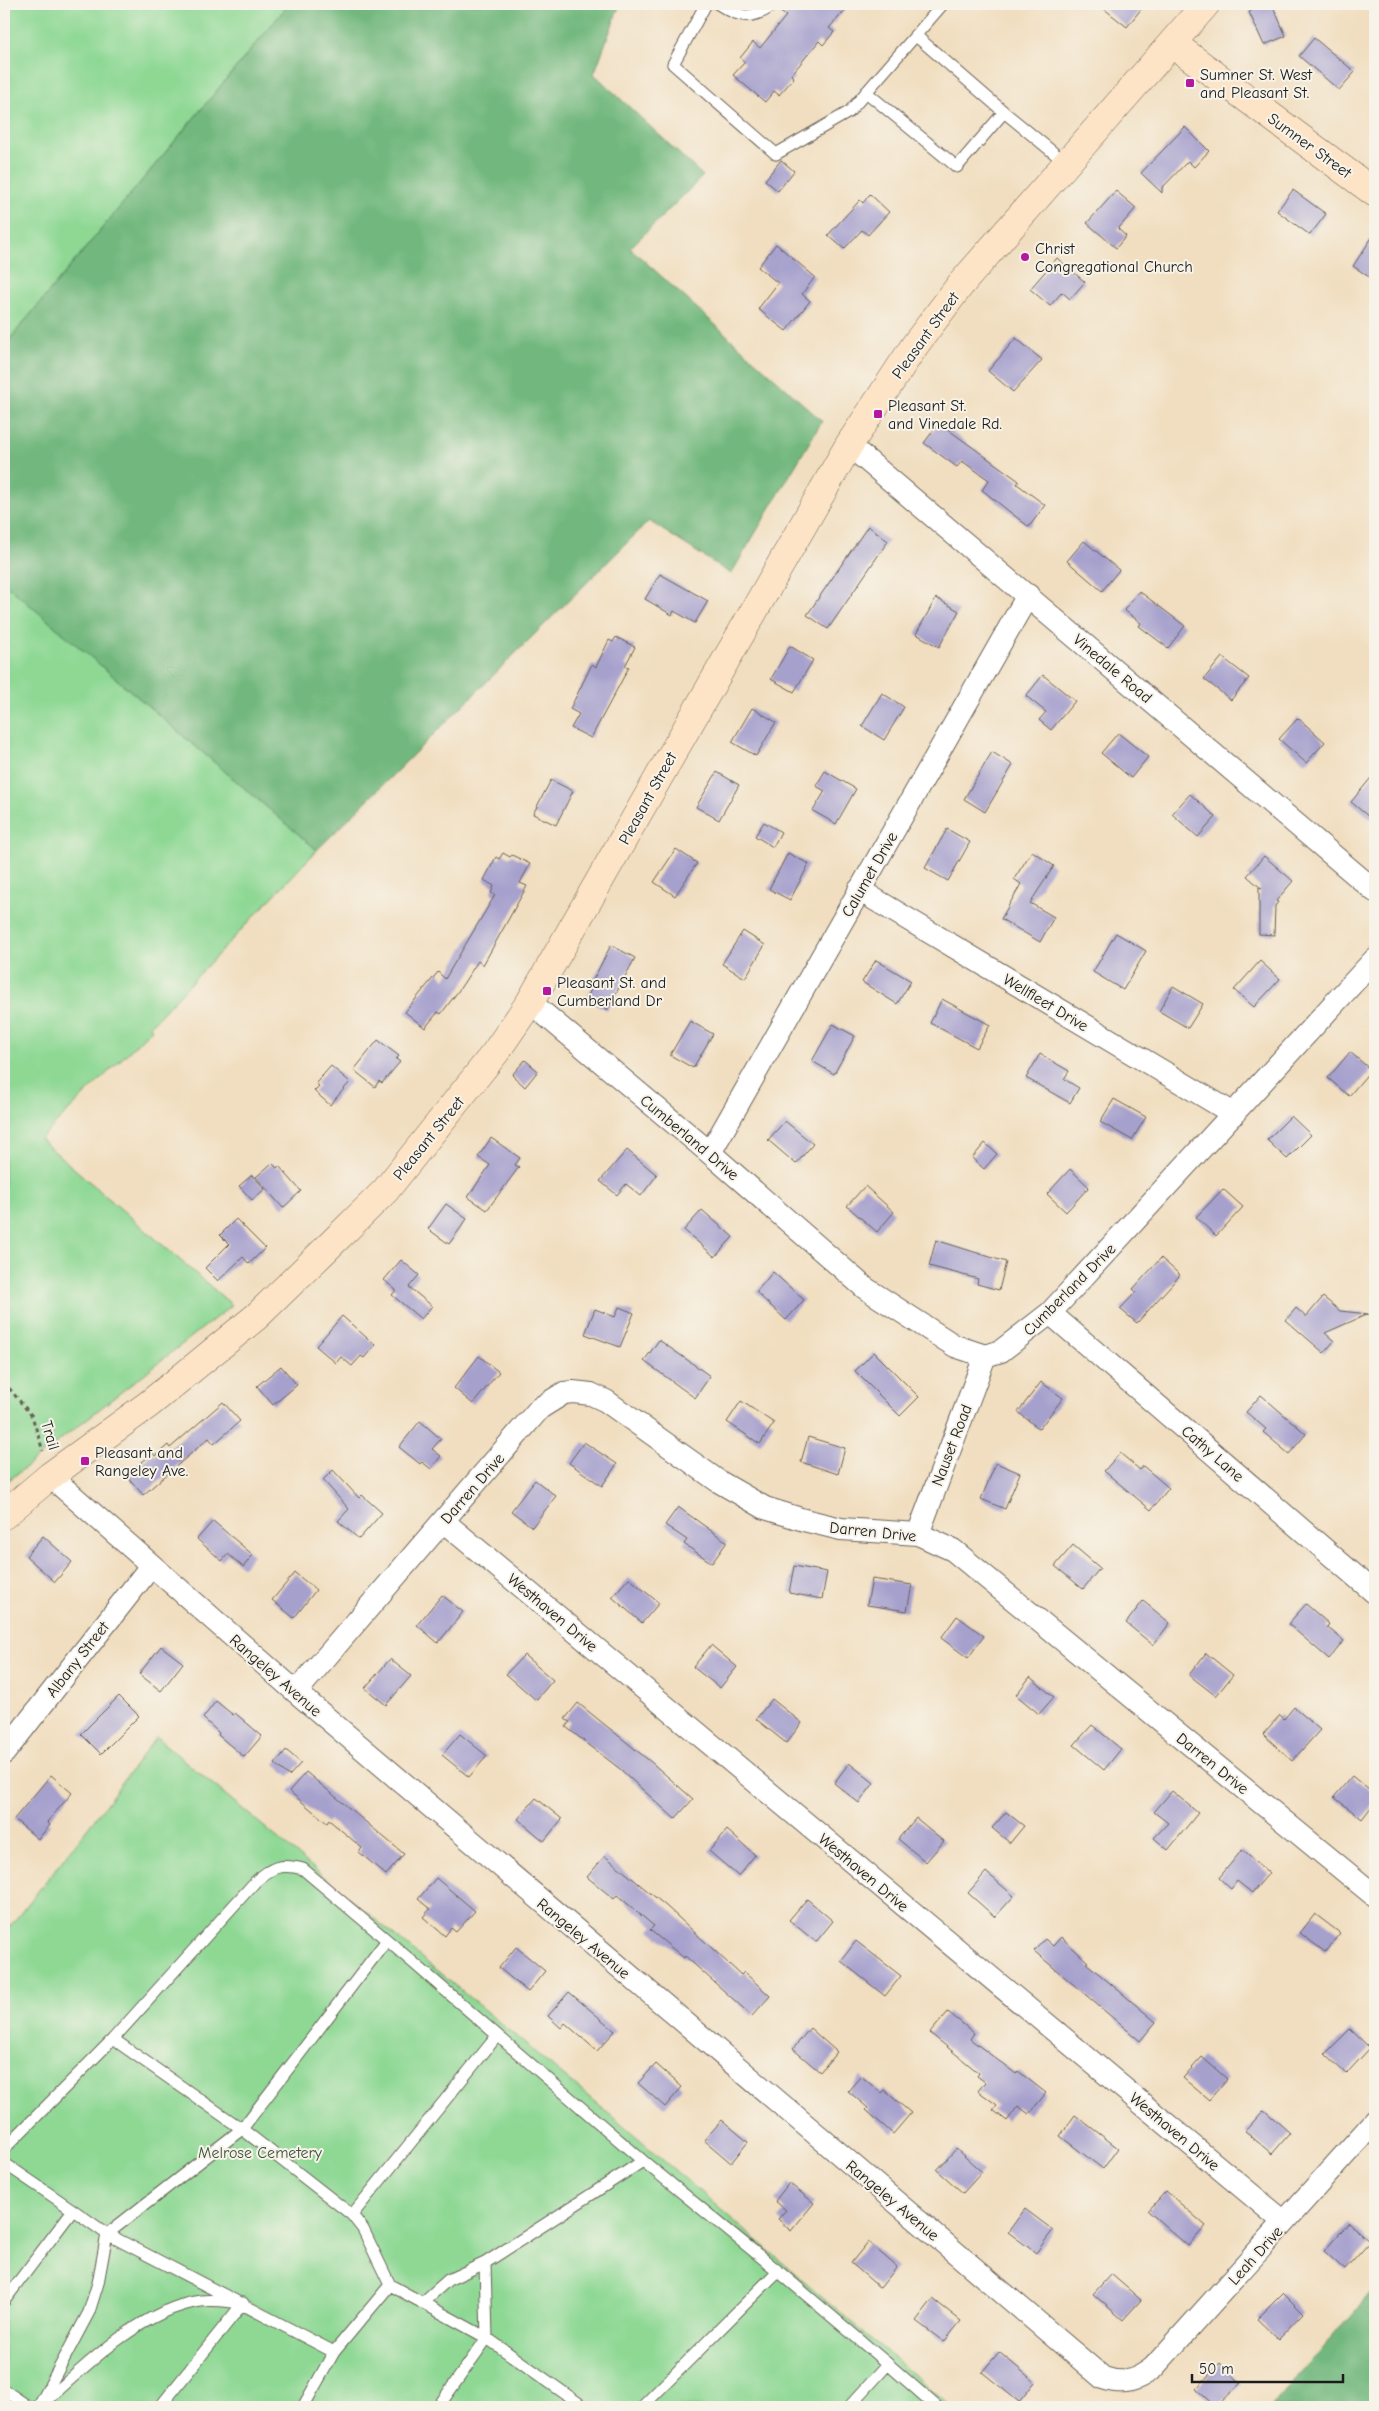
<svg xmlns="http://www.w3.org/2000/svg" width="1379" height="2411" viewBox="0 0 1379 2411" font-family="'Comic Neue',sans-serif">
<rect width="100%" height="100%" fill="#f7f3e8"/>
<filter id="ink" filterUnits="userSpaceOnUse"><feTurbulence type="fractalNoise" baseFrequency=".02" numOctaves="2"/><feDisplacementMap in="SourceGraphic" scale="10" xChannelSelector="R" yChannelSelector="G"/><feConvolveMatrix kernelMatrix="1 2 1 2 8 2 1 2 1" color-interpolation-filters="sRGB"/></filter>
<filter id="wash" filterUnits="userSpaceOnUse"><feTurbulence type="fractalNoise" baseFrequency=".0096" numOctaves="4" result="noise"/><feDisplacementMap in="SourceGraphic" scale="20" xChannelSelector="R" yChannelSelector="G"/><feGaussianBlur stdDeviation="1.12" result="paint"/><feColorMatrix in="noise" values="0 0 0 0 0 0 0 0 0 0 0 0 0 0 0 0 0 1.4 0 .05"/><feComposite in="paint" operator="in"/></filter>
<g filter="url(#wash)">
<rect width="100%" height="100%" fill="#f1dec0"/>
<path fill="#8ed894" stroke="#557a58" d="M 4,4 L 289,4 L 4,346 Z
M 4,583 L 317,850 L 150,1026 L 152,1029 L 40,1139 L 232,1305 L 4,1484 Z
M 156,1737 L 608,2113 L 951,2407 L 4,2407 L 4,1934 L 88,1828 Z"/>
<path fill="#72b87e" stroke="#476a4d" d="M 289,4 L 620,4 L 594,74 L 703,176 L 630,248 L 822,421 L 731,574 L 649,521 L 317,850 L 4,583 L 4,346 Z
M 1375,2289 L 1375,2407 L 1270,2407 Z"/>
<g id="blocks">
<path fill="#a6a0cd" d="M 782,4 L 851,4 L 829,28 L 834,32 L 823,45 L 819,41 L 791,75 L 794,78 L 779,95 L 774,91 L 765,102 L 733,75 L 745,62 L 740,58 L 753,42 L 760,48 L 786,16 L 779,11 Z
M 1098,4 L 1145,4 L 1127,27 Z
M 1266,4 L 1272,4 L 1286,36 L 1264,45 L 1249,12 Z
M 1314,38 L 1355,72 L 1339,90 L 1299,56 Z
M 1185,127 L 1209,151 L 1194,167 L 1188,161 L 1162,188 L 1162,193 L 1141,173 Z
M 781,160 L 794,171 L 778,191 L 765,180 Z
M 1293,190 L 1326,214 L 1310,235 L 1277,211 Z
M 1116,191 L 1136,208 L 1118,229 L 1126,236 L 1116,248 L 1087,223 Z
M 870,194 L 889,212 L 868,235 L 862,230 L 844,249 L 828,235 L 860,200 L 863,203 Z
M 1375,233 L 1375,281 L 1353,266 Z
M 776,244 L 815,277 L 802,294 L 810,301 L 786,331 L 758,309 L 778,283 L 758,267 Z
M 1057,258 L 1085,282 L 1070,299 L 1062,292 L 1050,306 L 1030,289 Z
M 1016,338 L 1042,360 L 1013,392 L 988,371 Z
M 939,423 L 1019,481 L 1017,484 L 1045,505 L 1029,527 L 982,490 L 989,480 L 962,461 L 957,467 L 924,443 Z
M 868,526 L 888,541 L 828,629 L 807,615 Z
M 1084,541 L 1119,570 L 1102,591 L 1067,561 Z
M 660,574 L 708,601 L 695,623 L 674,611 L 672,615 L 645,599 Z
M 1139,591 L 1185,626 L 1168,648 L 1139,626 L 1141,623 L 1124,610 Z
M 936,598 L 959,611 L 939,647 L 916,634 Z
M 616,637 L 635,647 L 625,666 L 629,667 L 591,738 L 571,728 L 579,714 L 570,709 L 592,664 L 596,667 L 609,640 L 613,642 Z
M 790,646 L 813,660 L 794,692 L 771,679 Z
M 1222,657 L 1249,678 L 1231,700 L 1204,679 Z
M 1043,675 L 1075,701 L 1051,730 L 1039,720 L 1046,712 L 1026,696 Z
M 882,693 L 904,707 L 884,740 L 862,726 Z
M 752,708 L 776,722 L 756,756 L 732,742 Z
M 1298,718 L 1325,742 L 1306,763 L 1279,739 Z
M 1118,733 L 1148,757 L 1131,778 L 1101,753 Z
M 992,752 L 1013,765 L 985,812 L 964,799 Z
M 825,771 L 856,789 L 836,824 L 813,811 L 825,791 L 816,786 Z
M 717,772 L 739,785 L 719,820 L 696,807 Z
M 1375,773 L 1375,822 L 1351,802 Z
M 551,780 L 573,791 L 556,825 L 533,814 Z
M 1190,794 L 1216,817 L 1198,837 L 1172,814 Z
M 764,822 L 781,832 L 773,847 L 755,836 Z
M 947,829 L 970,842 L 948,881 L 925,868 Z
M 676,849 L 697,863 L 675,896 L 654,882 Z
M 1032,851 L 1054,866 L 1030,903 L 1054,917 L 1040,942 L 1001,919 L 1021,884 L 1014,879 Z
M 503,853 L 510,857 L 512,855 L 530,864 L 520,883 L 527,886 L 483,965 L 478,961 L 459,990 L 441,1014 L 438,1012 L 425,1028 L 405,1012 L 438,972 L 445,979 L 495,895 L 491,893 L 494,886 L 484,880 L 496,857 L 499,859 Z
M 788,853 L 809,864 L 790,900 L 769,889 Z
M 1264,856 L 1293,881 L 1276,901 L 1278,902 L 1275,906 L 1274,935 L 1259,934 L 1259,887 L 1262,889 L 1247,876 Z
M 743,931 L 765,945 L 745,978 L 722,964 Z
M 1116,933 L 1146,951 L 1123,990 L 1093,972 Z
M 611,945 L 635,958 L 607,1010 L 586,999 L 595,982 L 593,980 Z
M 876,960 L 911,981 L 897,1004 L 862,982 Z
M 1260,961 L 1280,979 L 1254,1007 L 1234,990 Z
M 1173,986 L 1203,1004 L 1188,1028 L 1159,1011 Z
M 942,999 L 990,1025 L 977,1048 L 930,1023 Z
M 690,1021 L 713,1034 L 693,1068 L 670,1055 Z
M 833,1024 L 855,1036 L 834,1074 L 812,1061 Z
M 378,1040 L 399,1056 L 396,1059 L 400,1062 L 382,1083 L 379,1081 L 375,1087 L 354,1070 Z
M 1350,1052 L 1371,1070 L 1349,1096 L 1328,1078 Z
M 1040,1054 L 1069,1071 L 1064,1079 L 1079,1088 L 1070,1103 L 1026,1078 Z
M 525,1060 L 538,1071 L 525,1087 L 512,1075 Z
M 331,1066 L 350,1082 L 330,1105 L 314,1091 L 319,1086 L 316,1083 Z
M 1114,1099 L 1146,1117 L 1132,1140 L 1100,1122 Z
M 1291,1116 L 1311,1135 L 1287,1159 L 1267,1140 Z
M 785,1121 L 813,1144 L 796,1164 L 768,1140 Z
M 491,1138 L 520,1158 L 515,1165 L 519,1167 L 487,1210 L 468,1197 L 490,1165 L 478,1157 Z
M 985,1143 L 997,1154 L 984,1169 L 972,1158 Z
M 627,1150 L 657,1175 L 641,1196 L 626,1184 L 617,1195 L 600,1181 Z
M 272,1163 L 277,1168 L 279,1166 L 301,1191 L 283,1208 L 256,1177 Z
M 1070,1169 L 1089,1187 L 1066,1212 L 1047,1194 Z
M 252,1175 L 265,1189 L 252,1200 L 239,1186 Z
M 865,1186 L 894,1212 L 877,1232 L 847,1206 Z
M 1223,1189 L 1243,1207 L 1216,1236 L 1196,1217 Z
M 446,1204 L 467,1219 L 449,1244 L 428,1229 Z
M 702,1210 L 733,1237 L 715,1257 L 684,1230 Z
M 236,1219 L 265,1248 L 249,1264 L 243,1257 L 218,1281 L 205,1268 L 229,1244 L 220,1235 Z
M 936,1240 L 1006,1262 L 999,1290 L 977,1284 L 978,1279 L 929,1266 Z
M 1161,1258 L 1180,1275 L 1137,1323 L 1120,1309 L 1136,1292 L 1133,1289 Z
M 401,1260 L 419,1275 L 409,1287 L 432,1306 L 421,1319 L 392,1295 L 396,1290 L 384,1280 Z
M 773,1272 L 804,1300 L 786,1320 L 756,1292 Z
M 1323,1297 L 1340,1311 L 1368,1314 L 1325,1333 L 1334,1341 L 1324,1353 L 1286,1320 L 1296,1308 L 1306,1317 Z
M 619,1307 L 634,1313 L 620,1347 L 585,1334 L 595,1309 L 615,1317 Z
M 342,1316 L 375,1345 L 364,1358 L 361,1356 L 352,1366 L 341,1357 L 336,1363 L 316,1346 Z
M 659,1340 L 710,1376 L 695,1398 L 644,1361 Z
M 874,1352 L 919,1397 L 900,1416 L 855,1371 Z
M 479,1356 L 499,1372 L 473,1404 L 454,1388 Z
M 281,1366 L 297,1385 L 273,1405 L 257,1386 Z
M 1041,1382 L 1063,1398 L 1039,1429 L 1018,1412 Z
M 1261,1395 L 1306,1434 L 1289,1454 L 1263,1432 L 1266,1429 L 1246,1412 Z
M 741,1401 L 774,1423 L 760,1444 L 727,1422 Z
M 223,1402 L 240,1421 L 214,1444 L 209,1438 L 143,1495 L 126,1475 L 153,1453 L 155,1456 L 168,1445 L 170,1448 Z
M 420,1421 L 441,1439 L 432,1449 L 441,1456 L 431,1469 L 422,1462 L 420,1464 L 399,1447 Z
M 808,1437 L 845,1448 L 838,1474 L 801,1462 Z
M 584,1442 L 617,1464 L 602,1486 L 569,1463 Z
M 1120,1453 L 1140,1470 L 1143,1466 L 1169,1488 L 1151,1510 L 1104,1471 Z
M 996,1463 L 1020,1473 L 1005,1509 L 981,1499 Z
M 333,1470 L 359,1498 L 362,1495 L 382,1513 L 359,1539 L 338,1521 L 349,1509 L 323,1480 Z
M 535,1480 L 556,1496 L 532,1527 L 511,1511 Z
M 678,1507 L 727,1542 L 712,1563 L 684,1544 L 687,1540 L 665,1525 Z
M 213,1521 L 253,1555 L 243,1567 L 228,1554 L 222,1561 L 197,1539 Z
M 43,1536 L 72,1562 L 55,1582 L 26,1556 Z
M 1073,1545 L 1100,1568 L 1083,1589 L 1055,1566 Z
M 794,1566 L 827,1572 L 822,1599 L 789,1593 Z
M 295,1573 L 316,1590 L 294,1618 L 272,1600 Z
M 629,1578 L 659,1603 L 642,1623 L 612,1597 Z
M 872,1579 L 912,1585 L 907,1611 L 867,1605 Z
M 442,1595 L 463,1612 L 438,1643 L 417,1625 Z
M 1143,1601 L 1170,1623 L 1153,1645 L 1126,1623 Z
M 1306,1604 L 1329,1624 L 1327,1627 L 1344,1641 L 1329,1659 L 1288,1624 Z
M 957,1616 L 984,1636 L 968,1658 L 941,1638 Z
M 711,1645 L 737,1667 L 720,1688 L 693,1667 Z
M 161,1646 L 183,1663 L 161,1691 L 139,1674 Z
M 1206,1653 L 1233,1675 L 1216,1696 L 1189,1675 Z
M 524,1655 L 553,1680 L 536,1700 L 506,1674 Z
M 390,1659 L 411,1676 L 386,1705 L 365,1688 Z
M 1030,1677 L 1054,1697 L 1039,1714 L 1016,1695 Z
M 119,1696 L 139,1716 L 101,1754 L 81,1734 Z
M 772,1699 L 802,1723 L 786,1743 L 756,1719 Z
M 216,1701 L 233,1715 L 235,1713 L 262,1736 L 244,1757 L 218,1735 L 219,1733 L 203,1718 Z
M 578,1703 L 651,1762 L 693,1799 L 675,1819 L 620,1769 L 566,1727 L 570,1722 L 565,1719 Z
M 1294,1707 L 1320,1730 L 1292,1761 L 1263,1734 L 1280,1715 L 1284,1719 Z
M 1092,1725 L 1121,1749 L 1104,1770 L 1074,1745 Z
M 460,1734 L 487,1756 L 469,1777 L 442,1755 Z
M 286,1750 L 301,1763 L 289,1776 L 275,1764 Z
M 849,1763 L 874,1783 L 859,1803 L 834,1783 Z
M 306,1772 L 404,1854 L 386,1875 L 359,1852 L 362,1848 L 329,1820 L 327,1823 L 289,1791 Z
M 51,1775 L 72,1793 L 47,1822 L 50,1825 L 38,1839 L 14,1819 Z
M 1352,1776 L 1375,1795 L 1375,1802 L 1362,1819 L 1334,1797 Z
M 1172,1791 L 1198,1813 L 1168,1850 L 1154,1838 L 1168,1823 L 1154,1812 Z
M 536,1798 L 562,1819 L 544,1841 L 518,1819 Z
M 1006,1812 L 1024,1826 L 1010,1843 L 992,1828 Z
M 916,1818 L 944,1841 L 926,1862 L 898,1839 Z
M 727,1830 L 755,1855 L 738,1876 L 709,1851 Z
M 1242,1850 L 1269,1873 L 1252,1893 L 1237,1881 L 1231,1889 L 1219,1878 Z
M 605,1856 L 666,1906 L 741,1975 L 744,1972 L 770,1996 L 752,2016 L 685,1956 L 684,1958 L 650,1930 L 654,1926 L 617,1895 L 614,1899 L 587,1877 Z
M 986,1872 L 1014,1896 L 995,1917 L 968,1893 Z
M 436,1878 L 475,1911 L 456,1932 L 451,1928 L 445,1936 L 423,1917 L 430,1909 L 418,1899 Z
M 807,1899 L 833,1921 L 816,1942 L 789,1920 Z
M 1315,1914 L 1340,1933 L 1325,1952 L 1300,1933 Z
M 1061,1937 L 1088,1962 L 1086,1963 L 1156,2022 L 1140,2041 L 1034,1951 L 1045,1939 L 1053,1946 Z
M 856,1941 L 901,1976 L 885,1996 L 841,1961 Z
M 516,1947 L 545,1971 L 528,1992 L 499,1968 Z
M 569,1992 L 615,2031 L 597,2051 L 565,2023 L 561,2028 L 548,2016 Z
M 948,2012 L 974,2033 L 970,2039 L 1016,2074 L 1018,2071 L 1046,2093 L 1029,2114 L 1018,2106 L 1007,2121 L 993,2110 L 997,2105 L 978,2091 L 985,2082 L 977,2076 L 979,2073 L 930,2033 Z
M 810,2028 L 837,2052 L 820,2072 L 793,2049 Z
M 1350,2029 L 1370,2048 L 1346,2074 L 1325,2054 Z
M 1202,2057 L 1227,2079 L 1209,2100 L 1183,2078 Z
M 656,2064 L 682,2087 L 665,2107 L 638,2083 Z
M 861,2076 L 881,2093 L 884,2090 L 911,2113 L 893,2134 L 866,2110 L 868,2108 L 848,2091 Z
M 1264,2110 L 1290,2133 L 1272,2154 L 1245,2131 Z
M 1075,2115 L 1118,2148 L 1103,2169 L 1060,2136 Z
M 722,2120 L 748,2142 L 731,2163 L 704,2140 Z
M 956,2149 L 982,2172 L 963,2193 L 937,2170 Z
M 789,2183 L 814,2203 L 791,2231 L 778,2219 L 786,2210 L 775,2201 Z
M 1166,2191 L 1206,2226 L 1188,2246 L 1148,2211 Z
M 1025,2209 L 1053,2230 L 1036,2253 L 1008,2232 Z
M 1349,2223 L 1370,2242 L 1345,2270 L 1324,2251 Z
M 868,2242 L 897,2267 L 880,2288 L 851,2263 Z
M 1111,2274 L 1141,2300 L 1123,2320 L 1093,2294 Z
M 1283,2293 L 1303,2313 L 1278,2339 L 1257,2319 Z
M 933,2299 L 961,2321 L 944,2342 L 916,2321 Z
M 999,2352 L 1035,2382 L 1019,2402 L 982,2372 Z
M 1220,2363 L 1241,2383 L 1216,2407 L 1196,2389 Z"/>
</g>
</g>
<g filter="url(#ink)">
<use href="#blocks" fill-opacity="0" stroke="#676055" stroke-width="1"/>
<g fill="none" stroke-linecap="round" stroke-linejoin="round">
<g stroke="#676055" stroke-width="13">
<path id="lane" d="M 706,4 L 673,64 L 776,154 L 849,112 L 943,4
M 718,4 C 741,19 753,20 775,4
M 866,92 L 957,167 L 1004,112 L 915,35
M 1004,112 L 1066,163
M 113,2039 L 255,1882 C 271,1867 281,1863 303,1869 L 387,1940
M 4,2149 L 113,2039 L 242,2129 L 387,1940 L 643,2161 L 778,2271 L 642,2407
M 4,2163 L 73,2210 L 4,2301
M 352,2215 L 497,2036
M 778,2271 L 888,2364
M 422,2303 L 448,2280 L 485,2263
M 334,2352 L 390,2285
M 4,2390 L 29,2407
M 40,2404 L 89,2312 L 98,2283 L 107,2234 L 73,2210
M 40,2407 C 81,2369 143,2308 201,2301 C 214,2299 230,2302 243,2303 L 160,2407
M 303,2407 L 334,2352 L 107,2234 L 242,2129 L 352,2215 L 363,2229 L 390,2285 L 487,2338 L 438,2407
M 584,2407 L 487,2338 L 485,2263 L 643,2161
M 849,2407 L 888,2364 L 937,2407"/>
</g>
<g stroke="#676055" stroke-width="24">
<path id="street" d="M 849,445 L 1375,891
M 859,890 L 1234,1114
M 530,1002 L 710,1153 L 865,1288 L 955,1346 L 985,1356 L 1001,1351 L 1050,1313 L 1375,959
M 710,1153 L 1028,595
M 1050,1313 L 1375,1593
M 50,1476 L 296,1692 L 1103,2378 C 1124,2385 1136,2381 1153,2368 L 1375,2121
M 443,1521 L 1284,2222
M 918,1534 L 985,1356
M 296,1692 L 540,1408 L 564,1393 L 573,1392 L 591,1394 L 606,1401 L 718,1481 L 765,1508 L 804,1520 L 841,1529 L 918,1534 L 953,1550 L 1375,1896
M 4,1753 L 151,1566"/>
</g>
<g stroke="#676055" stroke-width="29">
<path id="secondary" d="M 1173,44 L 1375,193
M 4,1515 L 50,1476 L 149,1404 L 257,1316 L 326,1249 L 385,1191 L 495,1053 L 530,1002 L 849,445 L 915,345 L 961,284 L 1206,4"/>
</g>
<path stroke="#676055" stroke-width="3" stroke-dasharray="4 4" stroke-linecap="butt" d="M 4,1382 L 32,1416 L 43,1451"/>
<use href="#lane" stroke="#fff" stroke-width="11"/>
<use href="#street" stroke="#fff" stroke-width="22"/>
<use href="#secondary" stroke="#fee4c6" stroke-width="28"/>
</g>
</g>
<g fill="#b5179e" stroke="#f7f3e8" stroke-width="2">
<rect x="1185" y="78" width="10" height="10" rx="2.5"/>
<circle cx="1025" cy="257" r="5"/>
<rect x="873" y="409" width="10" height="10" rx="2.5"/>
<rect x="542" y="986" width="10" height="10" rx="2.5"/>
<rect x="80" y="1456" width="10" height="10" rx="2.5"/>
</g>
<g text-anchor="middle" stroke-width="4" stroke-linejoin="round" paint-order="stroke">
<g font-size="16" fill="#1c1c1c" stroke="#f7f3e8" text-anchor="start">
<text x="1200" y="80">Sumner St. West<tspan x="1200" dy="18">and Pleasant St.</tspan></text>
<text x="1035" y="254">Christ<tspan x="1035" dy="18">Congregational Church</tspan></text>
<text x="888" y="411">Pleasant St.<tspan x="888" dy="18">and Vinedale Rd.</tspan></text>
<text x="557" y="988">Pleasant St. and<tspan x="557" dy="18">Cumberland Dr</tspan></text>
<text x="95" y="1458">Pleasant and<tspan x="95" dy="18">Rangeley Ave.</tspan></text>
</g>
<g font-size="16" fill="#1c1c1c" stroke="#f7f3e8">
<text transform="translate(1310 145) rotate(36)" y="6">Sumner Street</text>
<text transform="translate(925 335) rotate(-54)" y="6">Pleasant Street</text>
<text transform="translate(1113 668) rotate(40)" y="6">Vinedale Road</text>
<text transform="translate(647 798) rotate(-61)" y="6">Pleasant Street</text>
<text transform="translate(869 874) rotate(-60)" y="6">Calumet Drive</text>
<text transform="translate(1046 1002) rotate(31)" y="6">Wellfleet Drive</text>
<text transform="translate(690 1137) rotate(40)" y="6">Cumberland Drive</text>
<text transform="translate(428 1138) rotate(-51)" y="6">Pleasant Street</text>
<text transform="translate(1069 1289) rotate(-45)" y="6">Cumberland Drive</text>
<text transform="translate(51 1435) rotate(73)" y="6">Trail</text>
<text transform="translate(951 1445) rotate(-69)" y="6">Nauset Road</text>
<text transform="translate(1213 1453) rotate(41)" y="6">Cathy Lane</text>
<text transform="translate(472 1488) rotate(-49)" y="6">Darren Drive</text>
<text transform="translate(873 1531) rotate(6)" y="6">Darren Drive</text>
<text transform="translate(553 1612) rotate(40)" y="6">Westhaven Drive</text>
<text transform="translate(77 1659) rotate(-52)" y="6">Albany Street</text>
<text transform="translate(276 1675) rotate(41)" y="6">Rangeley Avenue</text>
<text transform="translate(1213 1763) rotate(39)" y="6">Darren Drive</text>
<text transform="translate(864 1872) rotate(40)" y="6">Westhaven Drive</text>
<text transform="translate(584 1938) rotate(40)" y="6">Rangeley Avenue</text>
<text transform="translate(1175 2131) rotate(40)" y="6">Westhaven Drive</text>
<text transform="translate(893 2200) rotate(40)" y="6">Rangeley Avenue</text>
<text transform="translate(1255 2255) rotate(-48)" y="6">Leah Drive</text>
</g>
<g font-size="16" fill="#3e5440" stroke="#f7f3e8">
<text x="260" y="2158">Melrose Cemetery</text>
</g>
</g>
<rect width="1379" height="2411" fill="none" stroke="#f7f3e8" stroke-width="20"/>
<path d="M1192 2374v8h151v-8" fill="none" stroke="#1c1c1c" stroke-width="2.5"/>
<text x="1199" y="2374" font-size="15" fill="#1c1c1c" stroke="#f7f3e8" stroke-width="4" paint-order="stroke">50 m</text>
</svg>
